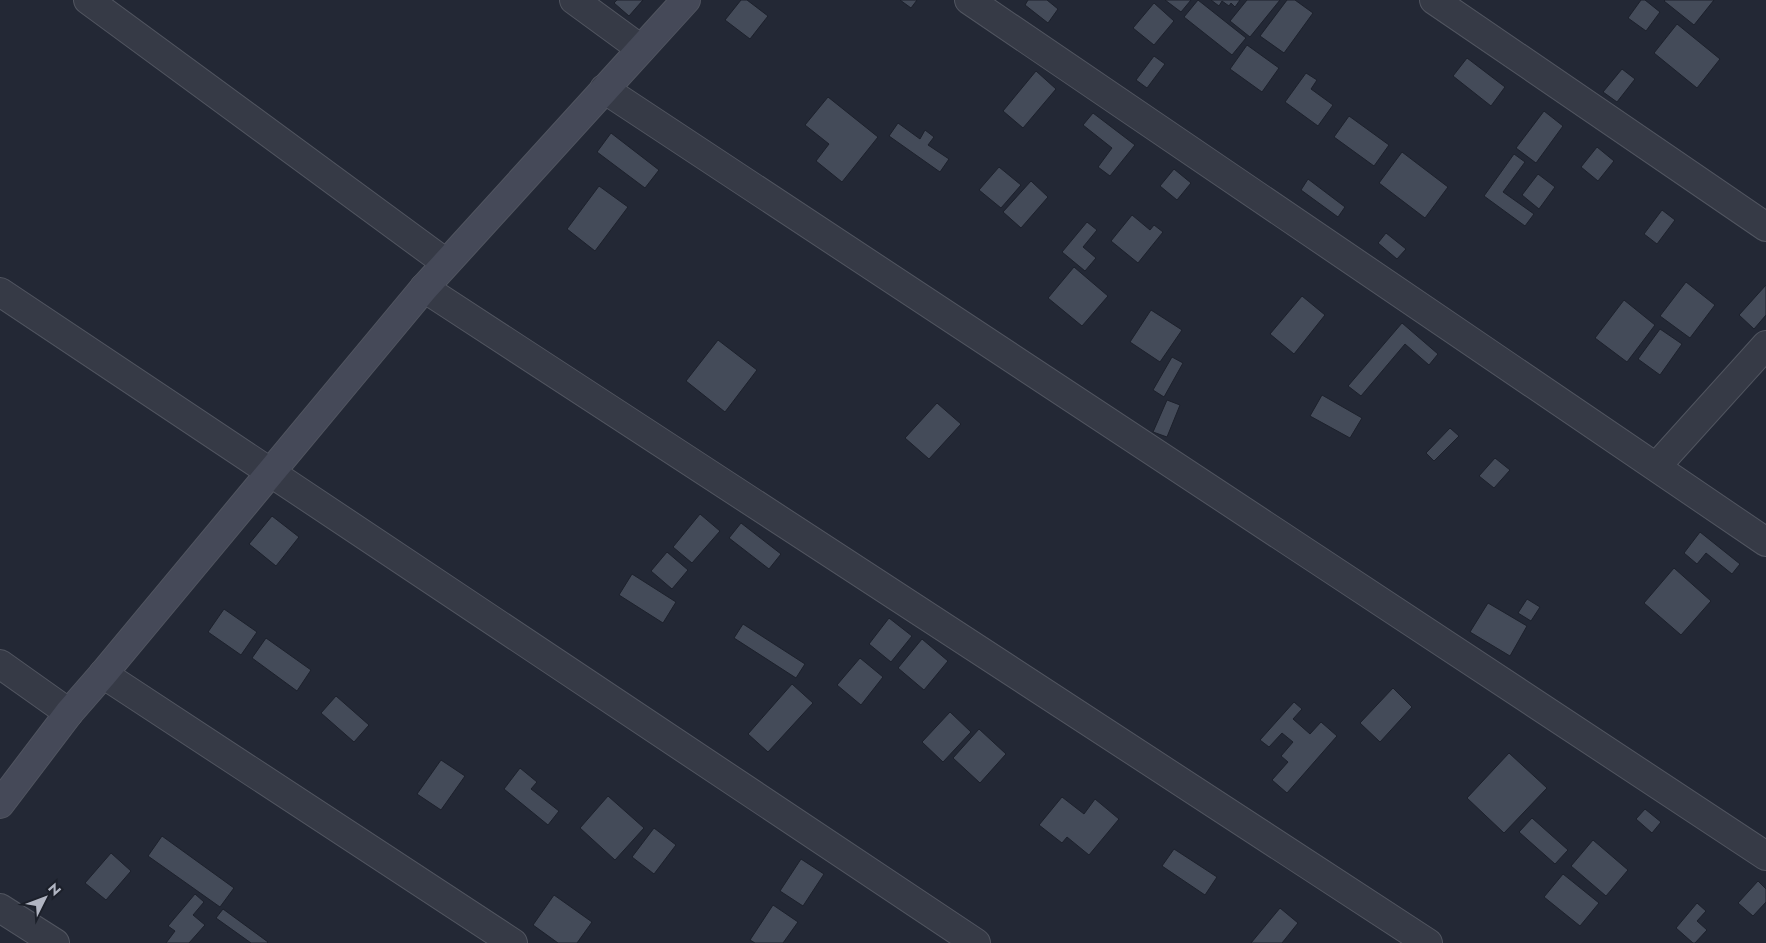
<svg xmlns="http://www.w3.org/2000/svg" width="1766" height="943" viewBox="0 0 1766 943" font-family="Jost,sans-serif">
<rect width="100%" height="100%" fill="#232835"/>
<path fill="#444b59" stroke="#1d212c" d="M 617,0 L 643,0 L 629,16 L 614,3 Z
M 741,0 L 747,0 L 768,16 L 750,39 L 725,20 Z
M 900,0 L 917,0 L 911,8 Z
M 1028,0 L 1047,0 L 1058,9 L 1048,23 L 1025,5 Z
M 1165,0 L 1191,0 L 1181,12 Z
M 1198,0 L 1246,38 L 1232,55 L 1184,17 Z
M 1211,0 L 1240,0 L 1235,7 L 1231,3 L 1229,6 L 1222,1 L 1219,6 Z
M 1247,0 L 1280,0 L 1250,37 L 1230,21 Z
M 1287,0 L 1295,0 L 1313,13 L 1284,53 L 1260,36 Z
M 1641,0 L 1645,0 L 1660,12 L 1646,31 L 1628,18 Z
M 1665,0 L 1714,0 L 1694,25 L 1664,1 Z
M 1154,3 L 1174,21 L 1154,45 L 1133,28 Z
M 1677,24 L 1720,59 L 1697,88 L 1654,53 Z
M 1247,45 L 1279,68 L 1262,92 L 1230,69 Z
M 1154,56 L 1165,64 L 1147,88 L 1136,80 Z
M 1467,58 L 1505,87 L 1491,106 L 1453,76 Z
M 1622,69 L 1635,79 L 1617,102 L 1603,92 Z
M 1036,71 L 1056,89 L 1023,128 L 1003,111 Z
M 1306,73 L 1317,80 L 1311,89 L 1333,105 L 1318,126 L 1285,102 Z
M 828,97 L 878,137 L 842,182 L 816,161 L 829,144 L 805,125 Z
M 1544,111 L 1563,126 L 1536,163 L 1516,148 Z
M 1093,113 L 1135,145 L 1110,176 L 1098,167 L 1112,148 L 1083,125 Z
M 1349,116 L 1389,145 L 1374,166 L 1334,137 Z
M 898,123 L 920,139 L 925,130 L 934,137 L 928,145 L 949,159 L 940,172 L 889,136 Z
M 611,133 L 659,170 L 645,188 L 597,152 Z
M 1597,147 L 1614,161 L 1598,181 L 1581,167 Z
M 1402,152 L 1448,187 L 1425,218 L 1379,183 Z
M 1514,154 L 1525,162 L 1503,192 L 1534,214 L 1525,226 L 1484,196 Z
M 999,167 L 1021,185 L 1001,208 L 979,190 Z
M 1174,169 L 1191,183 L 1177,200 L 1160,186 Z
M 1538,174 L 1555,187 L 1539,209 L 1522,195 Z
M 1308,179 L 1345,207 L 1338,217 L 1301,190 Z
M 1031,181 L 1048,197 L 1021,228 L 1003,212 Z
M 599,186 L 628,207 L 595,251 L 567,229 Z
M 1662,210 L 1675,220 L 1657,244 L 1644,234 Z
M 1132,215 L 1150,230 L 1154,225 L 1163,232 L 1138,263 L 1111,241 Z
M 1087,222 L 1097,230 L 1083,247 L 1096,258 L 1085,271 L 1062,252 Z
M 1386,233 L 1406,249 L 1397,259 L 1378,243 Z
M 1074,267 L 1108,296 L 1082,326 L 1048,298 Z
M 1686,282 L 1715,305 L 1690,338 L 1660,316 Z
M 1766,285 L 1766,315 L 1754,329 L 1739,315 Z
M 1302,296 L 1325,315 L 1294,354 L 1270,334 Z
M 1624,300 L 1655,325 L 1627,362 L 1595,338 Z
M 1151,310 L 1182,330 L 1160,362 L 1130,342 Z
M 1402,323 L 1438,354 L 1429,365 L 1405,344 L 1361,396 L 1348,386 Z
M 1660,329 L 1682,344 L 1660,375 L 1638,359 Z
M 718,340 L 757,370 L 725,412 L 686,381 Z
M 1172,357 L 1183,363 L 1164,397 L 1153,390 Z
M 1322,395 L 1362,418 L 1350,438 L 1310,416 Z
M 1167,400 L 1180,405 L 1167,437 L 1153,432 Z
M 937,403 L 961,424 L 929,459 L 905,438 Z
M 1450,428 L 1459,436 L 1434,461 L 1426,453 Z
M 1495,458 L 1510,470 L 1494,488 L 1479,476 Z
M 700,514 L 720,531 L 692,563 L 673,547 Z
M 272,516 L 299,537 L 276,566 L 249,544 Z
M 741,523 L 781,554 L 769,569 L 729,538 Z
M 1700,532 L 1740,564 L 1732,574 L 1706,553 L 1697,564 L 1684,553 Z
M 667,552 L 688,570 L 672,589 L 651,571 Z
M 1674,568 L 1711,601 L 1681,635 L 1644,603 Z
M 632,574 L 676,602 L 663,623 L 619,595 Z
M 1527,599 L 1540,607 L 1531,621 L 1518,613 Z
M 1488,603 L 1527,626 L 1510,656 L 1470,632 Z
M 224,609 L 257,632 L 241,655 L 208,632 Z
M 889,618 L 912,636 L 891,662 L 869,644 Z
M 743,624 L 805,664 L 796,678 L 734,638 Z
M 266,638 L 311,670 L 297,691 L 252,658 Z
M 922,639 L 948,661 L 924,690 L 898,668 Z
M 860,658 L 883,677 L 861,705 L 837,685 Z
M 792,684 L 813,703 L 768,752 L 748,734 Z
M 1393,688 L 1412,707 L 1380,742 L 1360,723 Z
M 336,696 L 369,725 L 354,742 L 321,713 Z
M 1294,702 L 1302,709 L 1293,719 L 1310,734 L 1321,722 L 1337,736 L 1287,793 L 1272,780 L 1288,762 L 1281,756 L 1293,742 L 1282,733 L 1269,747 L 1260,740 Z
M 950,712 L 971,732 L 943,762 L 922,742 Z
M 979,729 L 1006,754 L 980,783 L 953,758 Z
M 1509,753 L 1547,788 L 1504,833 L 1467,798 Z
M 441,760 L 465,776 L 441,810 L 417,794 Z
M 520,768 L 537,782 L 531,789 L 559,811 L 548,825 L 504,789 Z
M 608,796 L 644,828 L 615,860 L 580,828 Z
M 1062,797 L 1084,814 L 1095,799 L 1119,819 L 1089,855 L 1067,837 L 1062,843 L 1039,825 Z
M 1645,809 L 1661,822 L 1652,833 L 1636,819 Z
M 1532,818 L 1568,850 L 1555,864 L 1519,832 Z
M 654,828 L 676,845 L 654,874 L 632,857 Z
M 162,836 L 234,888 L 220,907 L 148,856 Z
M 1593,840 L 1628,870 L 1606,896 L 1571,866 Z
M 1174,849 L 1217,877 L 1205,895 L 1162,866 Z
M 111,853 L 131,871 L 106,900 L 85,883 Z
M 801,859 L 824,874 L 803,906 L 780,891 Z
M 1563,874 L 1599,903 L 1580,926 L 1544,897 Z
M 1758,881 L 1766,889 L 1766,902 L 1753,916 L 1738,903 Z
M 195,894 L 204,902 L 193,915 L 205,925 L 189,943 L 166,943 L 175,931 L 168,926 Z
M 554,895 L 592,922 L 577,943 L 558,943 L 533,925 Z
M 1697,903 L 1706,911 L 1697,921 L 1707,930 L 1695,943 L 1693,943 L 1676,928 Z
M 773,905 L 798,922 L 783,943 L 755,943 L 750,940 Z
M 1280,908 L 1298,923 L 1282,943 L 1251,943 Z
M 223,909 L 268,942 L 267,943 L 251,943 L 216,918 Z"/>
<g fill="none" stroke-linecap="round" stroke-linejoin="round">
<g stroke="#515560" stroke-width="30">
<path id="minor" d="M 88,0 L 446,263
M 574,0 L 641,49
M 969,0 L 1766,542
M 1434,0 L 1766,227
M 604,89 L 1766,856
M 424,288 L 1428,943
M 0,292 L 976,943
M 1656,467 L 1766,345
M 0,664 L 69,713
M 103,674 L 513,943
M 0,908 L 55,943"/>
</g>
<g stroke="#515560" stroke-width="30">
<path id="secondary" d="M 0,804 L 69,713 L 103,674 L 424,288 L 686,0"/>
</g>
<use href="#minor" stroke="#363a46" stroke-width="28"/>
<use href="#secondary" stroke="#454958" stroke-width="28"/>
</g>
<g transform="translate(45 898) rotate(48)" stroke="#1c202a" stroke-width="4" paint-order="stroke">
<path d="M0-4L9 19L0 12L-9 19Z" fill="#b1b5c2"/>
<text y="-8" font-size="14" font-weight="bold" text-anchor="middle" fill="#b1b5c2">N</text>
</g>
</svg>
